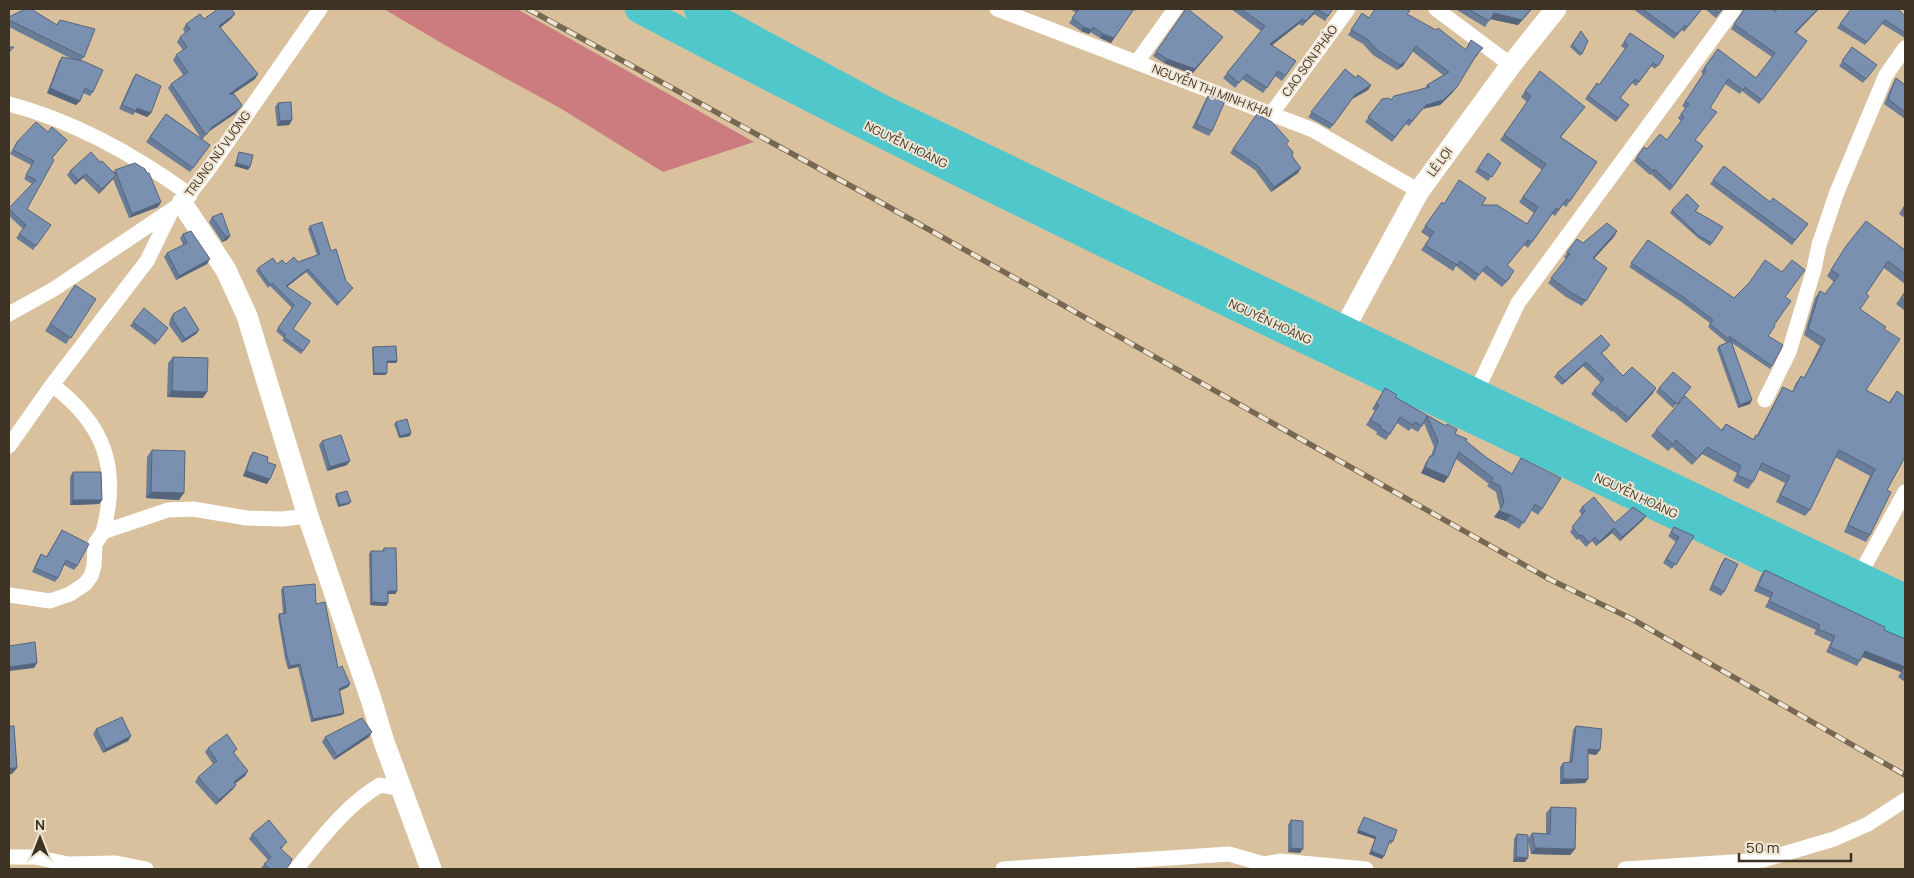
<svg xmlns="http://www.w3.org/2000/svg" width="1914" height="878" viewBox="0 0 1914 878" font-family="Manrope,sans-serif">
<rect width="100%" height="100%" fill="#d9c19e"/>
<path fill="#cc7c7e" d="M 384,9 L 517,9 L 754,142 L 663,172 L 560,108 L 443,44 Z"/>
<g fill="none" stroke-linecap="round" stroke-linejoin="round">
<path stroke="#fff" stroke-width="15" d="M 997,9 L 1313,130 L 1419,191
M 1436,9 L 1511,65
M 1137,62 L 1175,9
M 9,104 C 74,121 135,155 190,195
M 1272,113 L 1348,9
M 9,314 L 54,289 L 182,203 L 208,170 L 320,9
M 52,385 C 105,424 120,469 103,532
M 1476,392 L 1518,303 L 1734,9
M 1765,400 L 1789,352 L 1814,269 L 1819,245 L 1837,192 L 1886,75 L 1905,48
M 9,446 L 52,385 L 147,261 L 171,212
M 1859,576 L 1905,492
M 9,595 L 50,601 L 70,594 L 85,584 L 91,576 L 94,566 L 95,544 L 103,532 L 168,510 L 193,509 L 247,518 L 282,519 L 308,516
M 9,857 L 35,857 L 68,864 L 116,863 L 146,869
M 296,869 C 322,838 345,806 380,785 L 401,789
M 1003,869 L 1229,854 L 1264,864
M 1262,869 L 1264,864 L 1280,861 L 1366,869
M 1625,869 L 1763,860 L 1834,839 L 1868,824 L 1905,800"/>
<path stroke="#fff" stroke-width="21" d="M 182,203 L 226,270 L 247,316 L 308,516 L 371,699 L 384,742 L 431,869
M 1344,329 L 1419,191 L 1511,65 L 1556,9"/>
<path stroke="#50c7cb" stroke-width="28" d="M 639,9 C 1054,228 1483,421 1905,626
M 698,9 L 885,110 L 1905,598"/>
<g stroke="#776852" stroke-width="5.5">
<path id="rail" d="M 528,9 L 871,197 L 1551,580 L 1632,619 L 1905,775"/>
</g>
<use href="#rail" stroke="#f0e4d2" stroke-width="4" stroke-dasharray="11" stroke-linecap="butt"/>
</g>
<path fill="#697c98" d="M 1070,9 L 1137,9 L 1135,11 L 1134,9 L 1111,43 L 1100,38 L 1090,32 L 1089,34 L 1081,31 L 1069,23 L 1076,13 Z
M 1186,9 L 1223,37 L 1192,74 L 1164,63 L 1153,56 Z
M 1231,9 L 1333,9 L 1325,21 L 1314,14 L 1302,26 L 1299,24 L 1272,45 L 1296,61 L 1282,81 L 1275,76 L 1263,93 L 1242,79 L 1235,88 L 1223,78 L 1261,31 Z
M 1455,9 L 1532,9 L 1518,25 L 1490,19 L 1485,27 Z
M 1633,9 L 1702,9 L 1684,32 L 1682,30 L 1674,39 Z
M 1705,9 L 1723,9 L 1716,18 Z
M 1743,9 L 1772,9 L 1774,10 L 1774,9 L 1819,9 L 1796,33 L 1807,41 L 1759,104 L 1742,91 L 1740,94 L 1725,84 L 1710,108 L 1695,140 L 1703,146 L 1670,191 L 1651,174 L 1650,175 L 1634,161 L 1644,147 L 1647,149 L 1667,140 L 1681,121 L 1678,118 L 1685,108 L 1682,106 L 1703,74 L 1701,72 L 1718,49 L 1756,78 L 1772,57 L 1731,29 L 1743,10 Z
M 1851,9 L 1905,16 L 1905,38 L 1882,24 L 1865,45 L 1837,28 Z
M 1362,13 L 1369,18 L 1407,14 L 1465,50 L 1471,40 L 1479,53 L 1475,58 L 1453,92 L 1440,105 L 1422,109 L 1409,126 L 1406,124 L 1392,142 L 1365,122 L 1382,99 L 1391,100 L 1425,88 L 1427,85 L 1443,75 L 1412,51 L 1403,66 L 1397,70 L 1373,55 L 1363,44 L 1348,35 Z
M 9,17 L 56,25 L 60,20 L 84,57 L 81,60 L 93,92 L 90,96 L 83,93 L 80,101 L 76,105 L 47,93 L 59,61 L 62,57 L 72,59 L 9,27 Z
M 204,19 L 231,19 L 220,27 L 258,74 L 255,79 L 233,94 L 236,113 L 208,132 L 202,140 L 168,88 L 171,84 L 183,75 L 173,60 L 176,55 L 183,50 L 177,42 L 180,37 L 185,33 L 183,29 L 186,24 Z
M 1581,31 L 1582,54 L 1580,56 L 1570,47 Z
M 1630,33 L 1664,56 L 1655,69 L 1651,66 L 1636,86 L 1632,83 L 1620,98 L 1629,105 L 1616,122 L 1585,99 L 1597,83 L 1599,85 L 1625,49 L 1621,46 Z
M 1852,47 L 1877,65 L 1863,83 L 1839,66 Z
M 1345,69 L 1356,78 L 1371,85 L 1368,90 L 1352,99 L 1330,129 L 1308,117 Z
M 136,74 L 151,113 L 147,117 L 135,112 L 133,115 L 119,109 L 133,78 Z
M 1896,78 L 1905,85 L 1905,119 L 1884,104 L 1893,83 Z
M 1525,91 L 1585,107 L 1561,137 L 1597,162 L 1566,207 L 1563,205 L 1555,216 L 1552,214 L 1528,248 L 1524,245 L 1507,266 L 1511,277 L 1502,287 L 1482,271 L 1475,281 L 1456,266 L 1453,271 L 1421,250 L 1430,238 L 1421,232 L 1442,202 L 1444,204 L 1482,205 L 1527,224 L 1534,213 L 1519,202 L 1542,170 L 1500,140 L 1527,102 L 1521,97 Z
M 1209,94 L 1212,131 L 1209,136 L 1192,128 L 1206,99 Z
M 278,103 L 292,120 L 289,125 L 277,126 L 275,107 Z
M 166,114 L 210,145 L 190,172 L 146,142 Z
M 1257,114 L 1286,144 L 1298,173 L 1271,192 L 1255,170 L 1230,153 Z
M 48,132 L 64,144 L 52,158 L 27,209 L 51,225 L 33,250 L 16,238 L 23,229 L 9,216 L 9,208 L 32,184 L 24,179 L 31,165 L 10,154 L 17,142 Z
M 1488,153 L 1501,163 L 1488,181 L 1475,172 Z
M 100,162 L 114,172 L 115,170 L 161,202 L 158,207 L 129,218 L 113,179 L 99,194 L 83,178 L 75,185 L 67,175 L 70,171 Z
M 1724,166 L 1770,202 L 1808,224 L 1792,245 L 1710,184 Z
M 1905,204 L 1905,218 L 1899,214 Z
M 1698,209 L 1695,211 L 1723,227 L 1710,246 L 1698,238 L 1670,213 L 1672,210 Z
M 212,217 L 230,236 L 227,240 L 222,242 L 209,222 Z
M 310,226 L 331,251 L 346,281 L 353,288 L 337,306 L 306,272 L 287,287 L 311,303 L 293,329 L 310,341 L 301,354 L 282,340 L 284,338 L 276,331 L 292,308 L 270,286 L 268,288 L 256,271 L 258,268 L 298,262 L 317,255 L 308,229 Z
M 1617,231 L 1594,259 L 1607,268 L 1582,306 L 1566,297 L 1548,283 L 1566,259 L 1564,257 L 1577,239 L 1583,243 Z
M 183,234 L 207,264 L 176,280 L 164,257 L 167,253 L 183,245 L 180,238 Z
M 1648,240 L 1734,298 L 1785,297 L 1768,336 L 1772,366 L 1770,369 L 1732,343 L 1750,404 L 1738,408 L 1717,349 L 1719,346 L 1727,343 L 1708,327 L 1710,323 L 1680,301 L 1629,267 Z
M 1846,246 L 1905,250 L 1905,284 L 1884,268 L 1866,294 L 1860,309 L 1884,329 L 1866,390 L 1889,402 L 1897,391 L 1887,490 L 1870,535 L 1866,542 L 1844,532 L 1870,476 L 1835,457 L 1810,510 L 1805,516 L 1776,502 L 1785,483 L 1759,470 L 1753,482 L 1748,489 L 1733,481 L 1737,473 L 1702,454 L 1692,465 L 1672,447 L 1668,451 L 1651,436 L 1656,430 L 1721,430 L 1726,424 L 1753,439 L 1756,435 L 1757,435 L 1779,394 L 1783,387 L 1792,392 L 1796,383 L 1801,376 L 1804,378 L 1820,346 L 1804,335 L 1815,298 L 1820,291 L 1825,294 L 1834,282 L 1827,276 Z
M 75,285 L 96,299 L 66,344 L 45,331 Z
M 1905,292 L 1905,311 L 1896,304 Z
M 173,314 L 199,330 L 196,334 L 182,343 L 169,325 L 170,319 Z
M 133,322 L 165,332 L 155,345 L 130,326 Z
M 1610,345 L 1607,349 L 1602,353 L 1623,376 L 1653,393 L 1626,423 L 1613,411 L 1612,412 L 1591,394 L 1601,383 L 1583,366 L 1562,385 L 1554,377 L 1557,373 Z
M 373,347 L 397,361 L 396,363 L 387,363 L 387,373 L 385,375 L 373,375 L 372,349 Z
M 173,357 L 203,398 L 167,397 L 168,363 Z
M 1691,387 L 1673,408 L 1656,392 L 1659,388 Z
M 1385,388 L 1395,397 L 1446,426 L 1447,424 L 1455,434 L 1466,441 L 1487,458 L 1512,474 L 1521,458 L 1542,509 L 1538,515 L 1531,510 L 1519,529 L 1506,521 L 1494,517 L 1500,509 L 1496,492 L 1487,486 L 1489,484 L 1456,459 L 1448,477 L 1444,483 L 1421,473 L 1426,462 L 1431,456 L 1434,447 L 1424,423 L 1418,432 L 1411,428 L 1409,431 L 1397,423 L 1386,440 L 1376,434 L 1377,432 L 1366,425 L 1375,411 L 1372,409 Z
M 396,422 L 410,436 L 399,438 L 394,424 Z
M 322,441 L 347,465 L 327,471 L 319,445 Z
M 152,450 L 179,500 L 146,498 L 147,457 Z
M 253,452 L 267,462 L 267,484 L 243,476 L 250,456 Z
M 73,472 L 102,500 L 99,504 L 70,505 L 70,477 Z
M 336,494 L 349,504 L 338,507 L 335,497 Z
M 1582,507 L 1615,523 L 1646,516 L 1643,520 L 1620,541 L 1612,533 L 1596,546 L 1592,541 L 1586,547 L 1579,539 L 1577,540 L 1570,532 L 1582,515 L 1579,511 Z
M 1674,527 L 1694,536 L 1672,569 L 1663,563 L 1676,542 L 1668,536 Z
M 62,530 L 77,566 L 74,570 L 64,565 L 58,578 L 55,582 L 32,572 L 38,559 L 41,554 L 46,557 Z
M 384,548 L 397,591 L 395,594 L 388,594 L 388,603 L 386,606 L 370,605 L 369,554 L 371,551 L 382,551 Z
M 1725,558 L 1724,592 L 1721,596 L 1709,590 L 1722,562 Z
M 1765,570 L 1884,630 L 1905,639 L 1905,682 L 1898,677 L 1901,672 L 1862,657 L 1857,666 L 1826,652 L 1831,642 L 1814,634 L 1816,630 L 1765,607 L 1770,598 L 1754,591 L 1761,575 Z
M 283,587 L 316,604 L 338,668 L 350,684 L 348,687 L 340,691 L 344,713 L 342,715 L 311,722 L 298,667 L 288,669 L 285,659 L 278,617 L 279,614 L 283,614 L 281,590 Z
M 1576,726 L 1600,750 L 1596,755 L 1588,754 L 1588,779 L 1585,783 L 1560,784 L 1560,767 L 1563,763 L 1569,762 L 1573,730 Z
M 96,729 L 131,736 L 128,741 L 103,753 L 93,734 Z
M 325,737 L 369,737 L 334,760 L 322,742 Z
M 208,748 L 237,749 L 234,753 L 248,771 L 245,776 L 235,783 L 236,785 L 233,789 L 216,805 L 195,782 L 198,777 L 213,764 L 205,752 Z
M 1551,807 L 1575,849 L 1570,855 L 1531,854 L 1528,840 L 1525,862 L 1513,862 L 1514,839 L 1517,834 L 1528,839 L 1532,833 L 1546,834 L 1546,813 Z
M 1364,817 L 1393,841 L 1391,844 L 1389,843 L 1382,859 L 1369,854 L 1375,839 L 1357,833 Z
M 1291,820 L 1300,853 L 1288,852 L 1288,825 Z
M 252,834 L 284,846 L 281,849 L 286,869 L 262,869 L 261,868 L 268,860 L 249,839 Z"/>
<path fill="#55657c" d="M 1317,9 L 1314,14 L 1302,26 L 1306,21 Z
M 1532,9 L 1518,25 L 1490,19 L 1494,13 Z
M 1818,9 L 1819,9 L 1792,36 L 1795,32 Z
M 235,14 L 231,19 L 216,31 L 219,26 Z
M 1303,19 L 1299,24 L 1267,49 L 1270,44 Z
M 1084,27 L 1092,30 L 1089,34 L 1081,31 Z
M 1103,34 L 1114,38 L 1111,43 L 1100,38 Z
M 1223,37 L 1192,74 L 1164,63 L 1167,59 Z
M 1406,61 L 1403,66 L 1397,70 L 1400,65 Z
M 258,74 L 255,79 L 225,99 L 229,94 Z
M 1371,85 L 1368,90 L 1352,99 L 1330,129 L 1355,95 Z
M 1457,87 L 1453,92 L 1440,105 L 1422,109 L 1409,126 L 1426,105 Z
M 50,88 L 80,101 L 76,105 L 47,93 Z
M 137,108 L 151,113 L 147,117 L 135,112 Z
M 240,108 L 236,113 L 208,132 L 212,127 Z
M 292,120 L 289,125 L 277,126 L 280,121 Z
M 236,163 L 250,167 L 248,170 L 234,166 Z
M 1301,168 L 1298,173 L 1271,192 L 1274,187 Z
M 86,174 L 83,178 L 75,185 L 78,180 Z
M 116,175 L 113,179 L 99,194 L 102,189 Z
M 161,202 L 158,207 L 129,218 L 132,214 Z
M 1617,231 L 1614,237 L 1590,263 L 1593,258 Z
M 230,236 L 227,240 L 222,242 L 226,237 Z
M 210,259 L 207,264 L 176,280 L 179,276 Z
M 308,269 L 306,272 L 284,289 L 286,286 Z
M 199,330 L 196,334 L 182,343 L 185,339 Z
M 387,361 L 397,361 L 396,363 L 385,363 Z
M 1586,362 L 1583,366 L 1562,385 L 1565,381 Z
M 374,373 L 387,373 L 385,375 L 373,375 Z
M 1656,388 L 1653,393 L 1626,423 L 1629,418 Z
M 172,391 L 207,392 L 203,398 L 167,397 Z
M 1752,400 L 1750,404 L 1738,408 L 1740,405 Z
M 411,433 L 410,436 L 399,438 L 400,436 Z
M 1707,447 L 1702,454 L 1692,465 Z
M 350,461 L 347,465 L 327,471 L 330,467 Z
M 1425,467 L 1448,477 L 1444,483 L 1421,473 Z
M 246,471 L 270,479 L 267,484 L 243,476 Z
M 151,492 L 184,493 L 179,500 L 146,498 Z
M 73,500 L 102,500 L 99,504 L 70,505 Z
M 351,502 L 349,504 L 338,507 L 340,505 Z
M 1499,511 L 1511,515 L 1506,521 L 1494,517 Z
M 1646,516 L 1643,520 L 1620,541 L 1622,537 Z
M 1614,528 L 1612,533 L 1596,546 L 1599,542 Z
M 388,591 L 397,591 L 395,594 L 386,594 Z
M 372,602 L 388,603 L 386,606 L 370,605 Z
M 1865,651 L 1905,667 L 1901,672 L 1861,656 Z
M 37,663 L 34,668 L 9,671 L 9,669 L 10,667 Z
M 300,664 L 298,667 L 288,669 L 290,666 Z
M 350,684 L 348,687 L 337,692 L 339,689 Z
M 344,713 L 342,715 L 311,722 L 313,719 Z
M 372,732 L 369,737 L 334,760 L 337,756 Z
M 131,736 L 128,741 L 103,753 L 106,749 Z
M 1588,749 L 1600,750 L 1596,755 L 1585,753 Z
M 9,768 L 17,768 L 12,774 L 9,774 Z
M 248,771 L 245,776 L 231,787 L 234,782 Z
M 1563,779 L 1588,779 L 1585,783 L 1560,784 Z
M 236,785 L 233,789 L 216,805 L 219,800 Z
M 1358,830 L 1376,837 L 1375,839 L 1357,833 Z
M 1291,848 L 1303,849 L 1300,853 L 1288,852 Z
M 1535,848 L 1575,849 L 1570,855 L 1531,854 Z
M 1371,851 L 1384,856 L 1382,859 L 1369,854 Z
M 1516,857 L 1528,858 L 1525,862 L 1513,862 Z"/>
<path fill="#7a90b1" stroke="#55657c" d="M 25,9 L 31,9 L 57,25 L 60,20 L 95,29 L 84,57 L 9,20 L 9,17 Z
M 218,9 L 231,9 L 235,14 L 219,26 L 258,74 L 229,94 L 234,94 L 242,105 L 240,108 L 212,127 L 206,135 L 171,84 L 188,72 L 176,55 L 187,47 L 180,37 L 190,29 L 186,24 L 200,14 L 204,19 Z
M 1079,9 L 1134,9 L 1114,38 L 1103,34 L 1093,27 L 1092,30 L 1084,27 L 1072,18 Z
M 1186,9 L 1188,9 L 1223,37 L 1195,69 L 1167,59 L 1156,52 Z
M 1241,9 L 1333,9 L 1328,16 L 1317,9 L 1306,21 L 1303,19 L 1270,44 L 1296,61 L 1285,76 L 1278,71 L 1267,88 L 1246,74 L 1239,83 L 1227,73 L 1265,26 Z
M 1375,9 L 1406,9 L 1410,11 L 1407,14 L 1436,30 L 1438,28 L 1466,50 L 1471,40 L 1483,48 L 1477,54 L 1457,87 L 1443,100 L 1426,105 L 1412,121 L 1409,119 L 1395,137 L 1368,117 L 1382,99 L 1388,98 L 1391,100 L 1394,96 L 1430,87 L 1427,85 L 1449,72 L 1416,46 L 1406,61 L 1400,65 L 1377,50 L 1367,39 L 1351,30 L 1362,13 L 1369,18 Z
M 1468,9 L 1531,9 L 1522,20 L 1494,13 L 1489,21 Z
M 1642,9 L 1702,9 L 1687,27 L 1685,25 L 1677,34 Z
M 1714,9 L 1722,9 L 1719,13 Z
M 1745,9 L 1772,9 L 1776,12 L 1776,9 L 1818,9 L 1795,32 L 1807,41 L 1762,100 L 1745,87 L 1743,90 L 1728,79 L 1710,108 L 1717,112 L 1695,140 L 1703,146 L 1673,186 L 1654,169 L 1653,171 L 1637,157 L 1644,147 L 1647,149 L 1660,134 L 1667,140 L 1684,117 L 1681,114 L 1689,104 L 1685,102 L 1706,70 L 1704,68 L 1718,49 L 1756,78 L 1775,53 L 1734,24 Z
M 1851,9 L 1898,9 L 1905,16 L 1905,33 L 1885,20 L 1867,42 L 1840,24 Z
M 1581,31 L 1588,41 L 1582,54 L 1572,45 Z
M 1630,33 L 1664,56 L 1658,66 L 1653,63 L 1639,82 L 1635,79 L 1620,98 L 1629,105 L 1618,118 L 1588,96 L 1597,83 L 1599,85 L 1628,45 L 1624,42 Z
M 9,47 L 14,47 L 9,52 Z
M 1852,47 L 1877,65 L 1866,79 L 1842,61 Z
M 62,57 L 83,61 L 103,70 L 93,92 L 85,88 L 80,101 L 50,88 Z
M 1345,69 L 1356,78 L 1358,75 L 1371,85 L 1355,95 L 1333,125 L 1311,112 Z
M 1540,71 L 1585,107 L 1560,137 L 1597,162 L 1570,201 L 1567,199 L 1558,210 L 1556,208 L 1532,242 L 1528,240 L 1507,265 L 1514,271 L 1506,282 L 1486,266 L 1479,275 L 1460,261 L 1457,265 L 1425,245 L 1434,232 L 1425,226 L 1442,202 L 1444,204 L 1459,180 L 1486,198 L 1482,205 L 1497,205 L 1527,224 L 1538,207 L 1523,197 L 1546,164 L 1504,135 L 1531,96 L 1525,91 Z
M 136,74 L 161,86 L 151,113 L 137,108 L 136,111 L 122,105 Z
M 1896,78 L 1905,85 L 1905,112 L 1888,99 Z
M 1209,94 L 1225,101 L 1212,131 L 1196,124 Z
M 291,102 L 292,120 L 280,121 L 278,103 Z
M 166,114 L 210,145 L 193,168 L 150,137 Z
M 1257,114 L 1272,122 L 1289,141 L 1286,144 L 1293,152 L 1292,156 L 1301,168 L 1274,187 L 1258,166 L 1233,149 Z
M 36,122 L 48,132 L 52,127 L 67,140 L 52,158 L 54,160 L 27,209 L 51,225 L 36,246 L 19,234 L 26,225 L 9,209 L 9,208 L 36,180 L 26,175 L 34,161 L 13,150 L 17,142 Z
M 91,152 L 100,162 L 102,161 L 116,175 L 102,189 L 86,174 L 78,180 L 70,171 Z
M 239,152 L 253,155 L 250,167 L 236,163 Z
M 1488,153 L 1501,163 L 1492,177 L 1478,168 Z
M 135,163 L 145,169 L 147,173 L 149,173 L 161,202 L 132,214 L 115,170 Z
M 1724,166 L 1770,202 L 1773,198 L 1808,224 L 1795,240 L 1713,180 Z
M 1687,194 L 1699,206 L 1695,211 L 1723,227 L 1712,243 L 1699,236 L 1672,210 Z
M 1905,205 L 1905,211 L 1903,210 Z
M 222,213 L 230,236 L 226,237 L 212,217 Z
M 1866,221 L 1905,250 L 1905,274 L 1888,261 L 1866,294 L 1869,296 L 1860,309 L 1886,327 L 1884,329 L 1900,339 L 1866,390 L 1890,403 L 1897,391 L 1905,397 L 1905,457 L 1887,490 L 1891,492 L 1870,535 L 1848,525 L 1875,469 L 1839,450 L 1810,510 L 1780,495 L 1790,476 L 1762,463 L 1753,482 L 1737,475 L 1741,466 L 1707,447 L 1697,459 L 1676,440 L 1673,444 L 1656,430 L 1685,396 L 1722,431 L 1726,424 L 1754,440 L 1756,435 L 1758,436 L 1783,387 L 1793,392 L 1801,376 L 1804,378 L 1817,355 L 1825,339 L 1808,329 L 1820,291 L 1825,294 L 1839,275 L 1831,270 L 1846,246 Z
M 322,222 L 331,251 L 336,249 L 346,281 L 353,288 L 339,303 L 308,269 L 286,286 L 311,303 L 293,329 L 310,341 L 303,351 L 284,337 L 286,335 L 278,328 L 294,305 L 272,283 L 270,285 L 258,268 L 273,258 L 277,264 L 282,260 L 286,264 L 294,257 L 298,262 L 320,254 L 310,226 Z
M 1607,223 L 1617,231 L 1593,258 L 1607,268 L 1586,301 L 1570,292 L 1551,278 L 1570,254 L 1567,252 L 1577,239 L 1583,243 Z
M 191,231 L 210,259 L 179,276 L 167,253 L 187,243 L 183,234 Z
M 1648,240 L 1734,298 L 1749,283 L 1765,260 L 1782,272 L 1792,260 L 1805,270 L 1785,297 L 1791,301 L 1774,325 L 1775,326 L 1768,336 L 1783,345 L 1772,366 L 1729,336 L 1731,341 L 1710,324 L 1713,320 L 1683,297 L 1631,263 Z
M 75,285 L 96,299 L 71,338 L 50,324 Z
M 1905,292 L 1905,301 L 1901,298 Z
M 185,307 L 199,330 L 185,339 L 173,320 L 173,314 Z
M 144,308 L 168,328 L 158,341 L 133,322 Z
M 1601,335 L 1610,345 L 1601,353 L 1623,376 L 1632,367 L 1656,388 L 1629,418 L 1616,407 L 1615,408 L 1594,390 L 1604,379 L 1586,362 L 1565,381 L 1557,373 Z
M 1731,341 L 1752,400 L 1740,405 L 1719,346 Z
M 396,346 L 397,361 L 387,361 L 387,373 L 374,373 L 373,347 Z
M 173,357 L 208,358 L 207,392 L 172,391 Z
M 1673,372 L 1691,387 L 1677,404 L 1659,388 Z
M 1385,388 L 1397,395 L 1395,397 L 1446,426 L 1447,424 L 1457,429 L 1455,434 L 1467,439 L 1466,441 L 1487,458 L 1512,474 L 1521,458 L 1561,478 L 1542,509 L 1535,504 L 1524,523 L 1511,515 L 1499,511 L 1504,503 L 1500,486 L 1491,481 L 1493,478 L 1459,452 L 1448,477 L 1425,467 L 1430,456 L 1433,456 L 1438,441 L 1427,416 L 1422,426 L 1415,422 L 1413,425 L 1400,417 L 1390,434 L 1380,428 L 1381,426 L 1370,420 L 1379,405 L 1376,404 Z
M 407,419 L 411,433 L 400,436 L 396,422 Z
M 341,435 L 350,461 L 330,467 L 322,441 Z
M 152,450 L 185,451 L 184,493 L 151,492 Z
M 253,452 L 268,457 L 267,462 L 276,465 L 270,479 L 246,471 Z
M 73,472 L 101,472 L 102,500 L 73,500 Z
M 347,491 L 351,502 L 340,505 L 336,494 Z
M 1594,497 L 1615,523 L 1633,507 L 1646,516 L 1622,537 L 1614,528 L 1599,542 L 1595,537 L 1589,543 L 1582,535 L 1580,536 L 1572,527 L 1585,511 L 1582,507 Z
M 1674,527 L 1694,536 L 1676,565 L 1666,559 L 1679,537 L 1671,532 Z
M 62,530 L 89,544 L 77,566 L 66,560 L 58,578 L 35,568 L 41,554 L 47,557 Z
M 384,548 L 396,548 L 397,591 L 388,591 L 388,603 L 372,602 L 371,551 L 384,551 Z
M 1725,558 L 1738,564 L 1724,592 L 1712,585 Z
M 1765,570 L 1885,627 L 1884,630 L 1905,639 L 1905,674 L 1902,671 L 1905,667 L 1865,651 L 1860,661 L 1830,647 L 1835,636 L 1818,629 L 1820,625 L 1769,601 L 1773,593 L 1758,586 Z
M 315,584 L 316,604 L 325,602 L 338,668 L 342,666 L 350,684 L 339,689 L 344,713 L 313,719 L 300,664 L 290,666 L 287,656 L 279,614 L 286,613 L 283,587 Z
M 35,642 L 37,663 L 10,667 L 9,654 L 9,646 Z
M 122,717 L 131,736 L 106,749 L 96,729 Z
M 362,718 L 372,732 L 337,756 L 325,737 Z
M 9,726 L 14,726 L 17,768 L 9,768 Z
M 1576,726 L 1602,729 L 1600,750 L 1588,749 L 1588,779 L 1563,779 L 1563,763 L 1572,762 Z
M 227,734 L 237,749 L 233,752 L 248,771 L 234,782 L 236,785 L 219,800 L 198,777 L 217,761 L 208,748 Z
M 1551,807 L 1576,808 L 1575,849 L 1535,848 L 1532,833 L 1550,834 Z
M 1364,817 L 1397,830 L 1393,841 L 1390,840 L 1384,856 L 1371,851 L 1376,837 L 1358,830 Z
M 269,820 L 287,842 L 280,848 L 292,859 L 290,864 L 285,869 L 270,869 L 264,864 L 271,857 L 252,834 Z
M 1291,820 L 1303,821 L 1303,849 L 1291,848 Z
M 1517,834 L 1528,835 L 1528,858 L 1516,857 Z"/>
<g text-anchor="middle" stroke-width="4" stroke-linejoin="round" paint-order="stroke">
<g font-size="12" fill="#3c3324" stroke="#f0e4d2">
<text transform="translate(1310 61) rotate(-54)" y="4">CAO SƠN PHÁO</text>
<text transform="translate(1212 91) rotate(21)" y="4">NGUYỄN THỊ MINH KHAI</text>
<text transform="translate(906 145) rotate(26)" y="4">NGUYỄN HOÀNG</text>
<text transform="translate(218 154) rotate(-54)" y="4">TRƯNG NỮ VƯƠNG</text>
<text transform="translate(1440 162) rotate(-54)" y="4">LÊ LỢI</text>
<text transform="translate(1270 322) rotate(25)" y="4">NGUYỄN HOÀNG</text>
<text transform="translate(1636 496) rotate(25)" y="4">NGUYỄN HOÀNG</text>
</g>
</g>
<rect width="1914" height="878" fill="none" stroke="#3c3324" stroke-width="20"/>
<g transform="translate(40 838)" stroke="#f0e4d2" stroke-width="4" paint-order="stroke">
<path d="M0-4L9 19L0 12L-9 19Z" fill="#3c3324"/>
<text y="-8" font-size="14" font-weight="bold" text-anchor="middle" fill="#3c3324">N</text>
</g>
<path d="M1739 853v8h112v-8" fill="none" stroke="#3c3324" stroke-width="2.5"/>
<text x="1746" y="853" font-size="15" fill="#3c3324" stroke="#f0e4d2" stroke-width="4" paint-order="stroke">50 m</text>
</svg>
